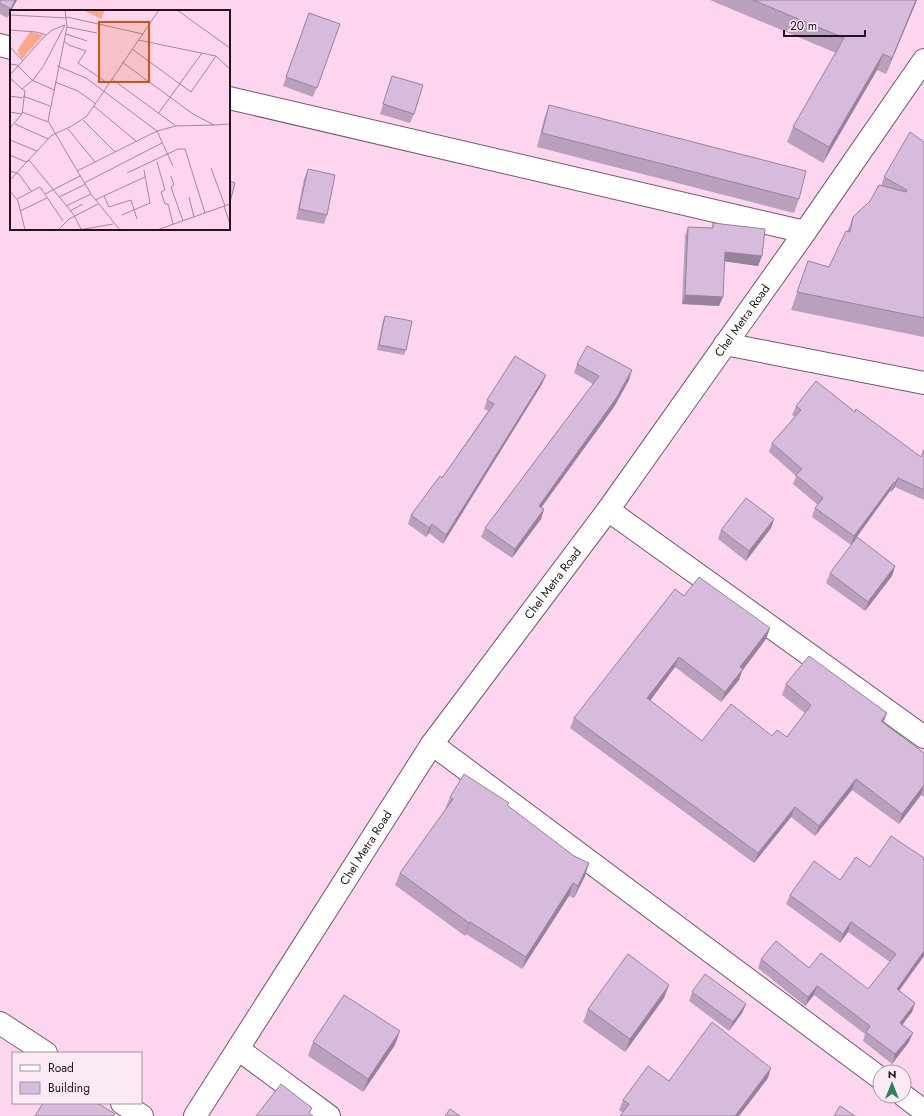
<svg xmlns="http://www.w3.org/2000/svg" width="924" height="1116" viewBox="0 0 924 1116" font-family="Jost,sans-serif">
<rect width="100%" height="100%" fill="#fdd5ee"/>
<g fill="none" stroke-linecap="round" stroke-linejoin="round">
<g stroke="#78556c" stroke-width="24">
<path id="street" d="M 0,45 L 11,48
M 229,98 L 805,232
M 725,344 L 924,383
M 608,510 L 924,737
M 432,744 L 880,1078
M 0,1023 L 46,1053
M 238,1049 L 329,1116
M 904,1096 L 924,1111
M 122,1103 L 142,1116"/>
</g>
<g stroke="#78556c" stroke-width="24">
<g id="secondary">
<path id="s1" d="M 195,1116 L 432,744 L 608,510 L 805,232 L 924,60"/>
</g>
</g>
<use href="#street" stroke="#fff" stroke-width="22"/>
<use href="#secondary" stroke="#fff" stroke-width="22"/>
</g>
<path fill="#b9a1be" d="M 0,0 L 17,0 L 7,18 L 0,14 Z
M 710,0 L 917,0 L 886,74 L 877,70 L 823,163 L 787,142 L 793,127 L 836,53 Z
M 309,13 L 340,24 L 313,97 L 283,86 Z
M 392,76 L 414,114 L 410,123 L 380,114 Z
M 549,105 L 799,199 L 794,213 L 537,147 L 544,119 Z
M 924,142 L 924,337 L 791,310 L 808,261 L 829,267 L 847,232 L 853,217 L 870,201 L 881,186 L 884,177 Z
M 308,169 L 327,215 L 324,224 L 296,219 L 304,179 Z
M 713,223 L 762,256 L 758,266 L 724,261 L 719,306 L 682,304 L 685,236 L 688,227 L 712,228 Z
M 385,316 L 406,350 L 404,355 L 377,350 L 383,320 Z
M 577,364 L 629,380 L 614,407 L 541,507 L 544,509 L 541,519 L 512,558 L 481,537 L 485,528 L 593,384 L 574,373 Z
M 546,375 L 542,384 L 443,544 L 429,533 L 426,537 L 408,524 L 411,515 L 442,478 L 488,411 L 484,409 L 487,400 Z
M 796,406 L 855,412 L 921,457 L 924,449 L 924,500 L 895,487 L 891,492 L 890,491 L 851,545 L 812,517 L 815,508 L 818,505 L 793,484 L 796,476 L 769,452 L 772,443 L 795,417 L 792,415 Z
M 774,519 L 771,528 L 746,561 L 718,539 L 721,530 Z
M 895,566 L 892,576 L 865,611 L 826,583 L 830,573 Z
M 684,596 L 770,628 L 766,639 L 742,671 L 739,680 L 721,702 L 675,667 L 650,700 L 702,741 L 772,736 L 787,737 L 805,713 L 782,695 L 786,684 L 887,713 L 883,723 L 924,753 L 924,797 L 921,795 L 899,824 L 852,790 L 815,836 L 791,817 L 754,863 L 570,728 L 574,718 Z
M 450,797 L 508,806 L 574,856 L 589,863 L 585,876 L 574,898 L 569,896 L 522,969 L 466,934 L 465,936 L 395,885 L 400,873 L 446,810 L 445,809 Z
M 924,858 L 924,956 L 899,990 L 915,1003 L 912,1012 L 902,1024 L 909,1042 L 892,1064 L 863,1041 L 865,1034 L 814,995 L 805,1006 L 758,968 L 761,959 L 809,968 L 868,989 L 890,962 L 848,932 L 840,943 L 786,904 L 790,895 L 840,880 L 870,867 Z
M 692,992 L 746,1004 L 742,1013 L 729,1031 L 689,1001 Z
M 664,998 L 625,1052 L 583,1022 L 588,1009 Z
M 313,1042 L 395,1045 L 363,1092 L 308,1056 Z
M 768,1078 L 739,1116 L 620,1116 L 623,1113 L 619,1110 L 623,1100 L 669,1081 Z"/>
<path fill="#96839b" d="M 15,0 L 17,0 L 7,18 Z
M 916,0 L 917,0 L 886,74 L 892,58 Z
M 883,54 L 877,70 L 823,163 L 829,147 Z
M 725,252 L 762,256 L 758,266 L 722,261 Z
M 685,295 L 723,297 L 719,306 L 682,304 Z
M 632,370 L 629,380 L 614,407 L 536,515 L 539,506 Z
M 546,375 L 542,384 L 443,544 L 446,535 Z
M 898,478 L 895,487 L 891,492 L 895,483 Z
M 894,482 L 890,491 L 851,545 L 854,536 Z
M 544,509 L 541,519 L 512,558 L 515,549 Z
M 774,519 L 771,528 L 746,561 L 749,551 Z
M 432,524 L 429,533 L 426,537 L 429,528 Z
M 895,566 L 892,576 L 865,611 L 868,602 Z
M 770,628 L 766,639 L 742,671 L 739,680 L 721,702 L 725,692 L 740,667 Z
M 679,657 L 675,667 L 644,709 L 647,698 Z
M 887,713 L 883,723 L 881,721 Z
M 856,779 L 852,790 L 815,836 L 819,826 Z
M 924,785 L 921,795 L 899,824 L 902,814 Z
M 795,807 L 791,817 L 754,863 L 758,853 Z
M 589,863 L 585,876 L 574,898 L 578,886 Z
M 573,883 L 569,896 L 522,969 L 526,957 Z
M 470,922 L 466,934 L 465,936 L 469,923 Z
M 851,922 L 848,932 L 840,943 L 843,934 Z
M 924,951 L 924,956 L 894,998 L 897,989 Z
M 669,985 L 664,998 L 625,1052 L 630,1039 Z
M 817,986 L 814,995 L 805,1006 L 808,997 Z
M 915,1003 L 912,1012 L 897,1032 L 900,1023 Z
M 746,1004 L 742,1013 L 729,1031 L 733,1022 Z
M 400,1031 L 395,1045 L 363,1092 L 368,1079 Z
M 913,1033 L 909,1042 L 892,1064 L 895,1054 Z
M 771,1068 L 768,1078 L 739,1116 L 735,1116 Z"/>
<path fill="#d7bbdd" stroke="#96839b" d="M 0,0 L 15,0 L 11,9 L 0,3 Z
M 753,0 L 916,0 L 892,58 L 883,54 L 829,147 L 793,127 L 844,38 Z
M 309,13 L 340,24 L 317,88 L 286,77 Z
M 392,76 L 423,85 L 414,114 L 383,104 Z
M 549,105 L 806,171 L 799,199 L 542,133 Z
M 910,132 L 924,142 L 924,318 L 797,292 L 808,261 L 829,267 L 846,231 L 850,232 L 853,217 L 870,201 L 879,185 L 906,192 L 907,190 L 884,177 Z
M 308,169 L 335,175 L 327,215 L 299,209 Z
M 229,181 L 235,183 L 229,206 Z
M 713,223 L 765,229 L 762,256 L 725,252 L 723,297 L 685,295 L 688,227 L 713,228 Z
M 385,316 L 412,321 L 406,350 L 379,345 Z
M 587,346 L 632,370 L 617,397 L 539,506 L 544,509 L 515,549 L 485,528 L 599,376 L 577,364 Z
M 515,356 L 546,375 L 446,535 L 432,524 L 429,528 L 411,515 L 440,476 L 442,478 L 494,404 L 487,400 Z
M 816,381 L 855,412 L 856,409 L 921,457 L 924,449 L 924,490 L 898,478 L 895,483 L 894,482 L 854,536 L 815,508 L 823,498 L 796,475 L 802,469 L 772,443 L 801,410 L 796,406 Z
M 746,498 L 774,519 L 749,551 L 721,530 Z
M 857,537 L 895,566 L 868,602 L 830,573 Z
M 699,577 L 770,628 L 740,667 L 743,669 L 725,692 L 679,657 L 647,698 L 702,741 L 731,704 L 772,736 L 777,730 L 787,737 L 811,705 L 786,684 L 809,656 L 887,713 L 881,721 L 924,753 L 924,785 L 902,814 L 856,779 L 819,826 L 795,807 L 758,853 L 574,718 L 675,589 L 684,596 Z
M 464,774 L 509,803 L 507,805 L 574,856 L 589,863 L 578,886 L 573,883 L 526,957 L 470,922 L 469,923 L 400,873 L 453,799 L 450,797 Z
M 891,836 L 924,858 L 924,951 L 897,989 L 915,1003 L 900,1023 L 913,1033 L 895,1054 L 866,1032 L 870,1026 L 817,986 L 808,997 L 761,959 L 776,941 L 809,968 L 821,953 L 868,989 L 896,954 L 851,922 L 843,934 L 790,895 L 814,861 L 840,880 L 856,857 L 870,867 Z
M 628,954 L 669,985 L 630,1039 L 588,1009 Z
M 705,974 L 746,1004 L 733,1022 L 692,992 Z
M 344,995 L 400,1031 L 368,1079 L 313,1042 Z
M 712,1022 L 771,1068 L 735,1116 L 620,1116 L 629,1104 L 623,1100 L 648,1066 L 669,1081 Z
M 281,1084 L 312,1108 L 309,1113 L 313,1116 L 256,1116 Z
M 43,1103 L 97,1103 L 115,1114 L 113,1116 L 35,1116 Z
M 840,1106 L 855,1116 L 834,1116 Z
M 450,1109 L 460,1116 L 445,1116 Z"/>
<g text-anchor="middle" stroke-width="3.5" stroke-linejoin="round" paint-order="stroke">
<g font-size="12" fill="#21131c" stroke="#fbeaf4">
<text dy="4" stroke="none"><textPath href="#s1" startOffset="966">Chel Metra Road</textPath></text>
<text dy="4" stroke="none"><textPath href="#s1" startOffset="642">Chel Metra Road</textPath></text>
<text dy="4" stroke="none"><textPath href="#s1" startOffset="318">Chel Metra Road</textPath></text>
</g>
</g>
<g transform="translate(10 10)">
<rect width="220" height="220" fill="#fdd5ee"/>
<path d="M 73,0 L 95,0 L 91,9 ZM 20,22 L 33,25 L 12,49 L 7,41 Z" fill="#fda789"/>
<path fill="none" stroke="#a5879a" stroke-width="1" d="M 55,0 L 57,17 L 38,111 L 81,184 L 110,220M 167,0 L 220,38M 0,5 L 57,8M 57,7 L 133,24M 57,17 L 87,23M 0,20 L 26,22 L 36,25M 56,24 L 77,31M 128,30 L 206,46 L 220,59M 54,31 L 59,35 L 76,41 L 68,53 L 99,74M 0,37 L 13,51M 122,39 L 181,82 L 206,46M 112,52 L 183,104 L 204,115 L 220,114M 0,54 L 7,55 L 22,70 L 44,80M 47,56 L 76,68 L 147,121 L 163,156M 0,65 L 32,29 L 42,20 L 55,15M 0,68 L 12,79M 102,69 L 166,116M 45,72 L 68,81 L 86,94M 0,86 L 13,88M 13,86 L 40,96M 84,96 L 127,132M 0,102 L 12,104M 12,102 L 38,112M 148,104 L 192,43M 73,110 L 105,142M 5,114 L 38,129M 0,118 L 12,104 L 15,81 L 12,79 L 24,69 L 34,55 L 55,15M 58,119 L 85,152M 0,130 L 27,141M 0,145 L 16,152 L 19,150 L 64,205 L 71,219M 147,152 L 155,180 L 151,182 L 155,194 L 158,194 L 163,214M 201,158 L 215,196M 0,161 L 9,164 L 21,181M 67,161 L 147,121 L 166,116 L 204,115M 117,163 L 168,139 L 175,139 L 195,203M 161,166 L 164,175 L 161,177 L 173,211M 0,170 L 42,125 L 62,116 L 77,106 L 149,0M 74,173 L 152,133M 0,181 L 8,191 L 15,220M 35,184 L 70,166M 94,186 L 99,197 L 121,190 L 127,209M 49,187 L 76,174M 179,187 L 184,207M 7,189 L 30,177 L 53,211M 85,190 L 135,167M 56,196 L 81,184M 214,196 L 220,214M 10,201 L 37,188M 60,201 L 73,194M 112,205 L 140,193 L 134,160M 48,220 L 59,209 L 88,194M 68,220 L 103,214M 147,220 L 220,194"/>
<path fill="#d4520e" fill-opacity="0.15" stroke="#d4520e" stroke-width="2" d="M 89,12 L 139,12 L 139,72 L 89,72 Z"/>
<rect width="220" height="220" fill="none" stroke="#21131c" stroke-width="2"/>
</g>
<rect x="12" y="1052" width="130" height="52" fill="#fbeaf4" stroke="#a4949e"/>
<rect x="20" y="1065" width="20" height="6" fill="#ffffff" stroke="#a4949e"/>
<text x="48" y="1072" font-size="12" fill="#21131c">Road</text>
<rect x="20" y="1082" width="20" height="12" fill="#d7bbdd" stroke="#a4949e"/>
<text x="48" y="1092" font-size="12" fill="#21131c">Building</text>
<g transform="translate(892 1084)"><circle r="19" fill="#fbeaf4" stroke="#a4949e"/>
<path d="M0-3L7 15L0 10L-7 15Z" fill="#26835a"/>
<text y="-6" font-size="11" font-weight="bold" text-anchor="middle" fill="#21131c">N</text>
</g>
<path d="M784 30v6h81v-6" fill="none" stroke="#21131c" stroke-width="2"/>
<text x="790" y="30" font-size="12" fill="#21131c" stroke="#fbeaf4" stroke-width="3" paint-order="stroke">20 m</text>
</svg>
